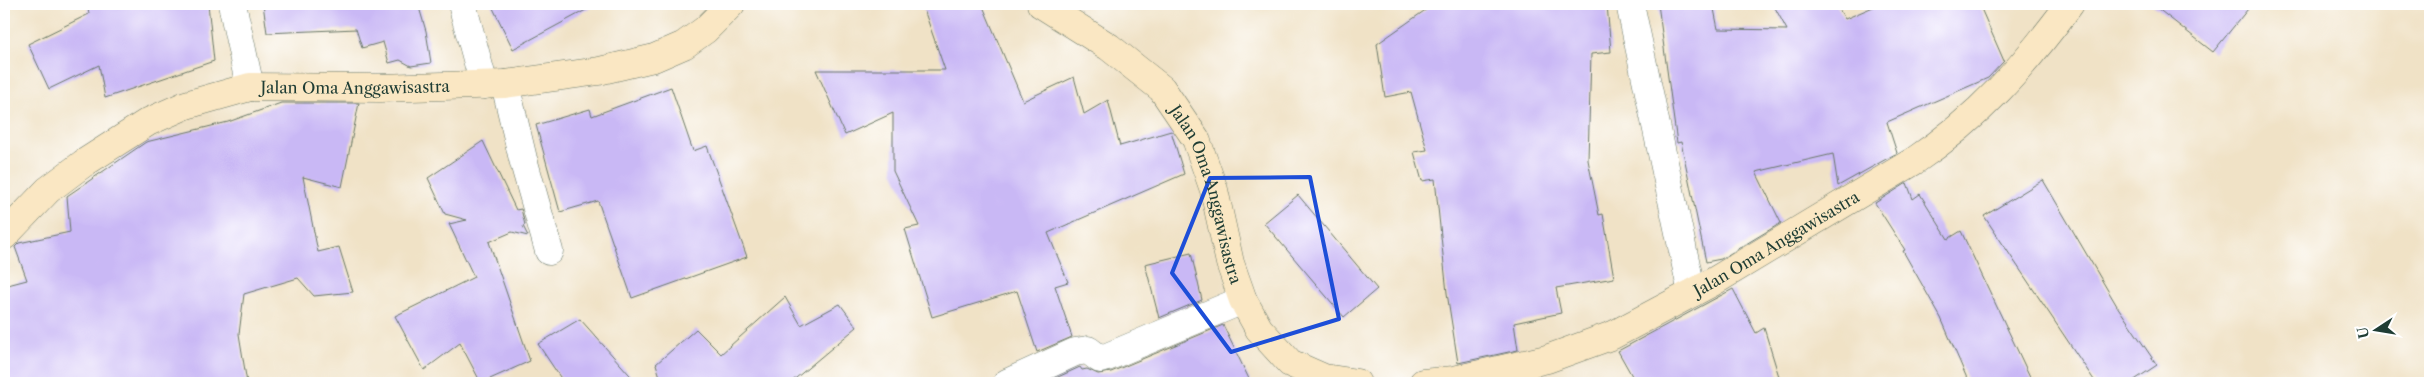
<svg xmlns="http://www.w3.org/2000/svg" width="2434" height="387" viewBox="0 0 2434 387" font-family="'Libre Caslon Text',serif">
<rect width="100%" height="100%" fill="#fff"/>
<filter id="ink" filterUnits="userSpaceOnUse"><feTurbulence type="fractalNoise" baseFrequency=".02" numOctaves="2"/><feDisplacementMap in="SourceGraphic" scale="10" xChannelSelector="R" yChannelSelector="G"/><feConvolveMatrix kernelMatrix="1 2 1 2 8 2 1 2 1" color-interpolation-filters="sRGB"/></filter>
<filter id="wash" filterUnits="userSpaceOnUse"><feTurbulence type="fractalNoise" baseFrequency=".0096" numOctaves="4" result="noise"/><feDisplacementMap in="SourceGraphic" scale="20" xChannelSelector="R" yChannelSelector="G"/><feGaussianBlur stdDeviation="1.12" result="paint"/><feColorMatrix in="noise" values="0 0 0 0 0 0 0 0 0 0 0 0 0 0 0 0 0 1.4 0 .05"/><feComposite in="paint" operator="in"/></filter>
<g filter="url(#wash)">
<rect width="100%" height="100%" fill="#f0e2c6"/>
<g id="blocks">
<path fill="#c9b8f5" d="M 87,4 L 208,4 L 214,61 L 105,98 L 99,65 L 49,89 L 28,44 L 89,14 Z
M 263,4 L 418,4 L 426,31 L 431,63 L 411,66 L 400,60 L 389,63 L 383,42 L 362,48 L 356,29 L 267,33 Z
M 491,4 L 597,4 L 513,49 Z
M 922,4 L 982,4 L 1023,101 L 1074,77 L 1084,114 L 1108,100 L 1120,146 L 1171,131 L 1184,174 L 1048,233 L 1068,282 L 1055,286 L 1072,337 L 1037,352 L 1017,291 L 932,317 L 905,229 L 919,226 L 893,171 L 893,113 L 845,135 L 816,70 L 945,70 Z
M 1434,4 L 1607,4 L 1611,52 L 1591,54 L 1588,160 L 1599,215 L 1603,214 L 1614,278 L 1556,288 L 1561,313 L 1514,323 L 1518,350 L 1458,363 L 1447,293 L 1435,179 L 1422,181 L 1414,152 L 1427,150 L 1411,92 L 1385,97 L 1377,44 Z
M 1658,4 L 1713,4 L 1718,29 L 1787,30 L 1773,4 L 1836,4 L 1845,19 L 1880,4 L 1979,4 L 2004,61 L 1988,78 L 1887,122 L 1897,153 L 1838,186 L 1833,154 L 1756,172 L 1781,223 L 1721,259 L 1706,262 L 1681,142 L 1677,143 Z
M 2152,4 L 2252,4 L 2213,52 Z
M 671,87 L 693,151 L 707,146 L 747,257 L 632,298 L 598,201 L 560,212 L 536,125 L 590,109 L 592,116 Z
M 281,103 L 359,103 L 342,187 L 303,177 L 318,252 L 339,247 L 353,292 L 314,296 L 298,278 L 244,294 L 239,334 L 247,383 L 4,383 L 4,286 L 27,280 L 15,247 L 19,243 L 70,232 L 67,196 L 146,142 L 228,122 Z
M 483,141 L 516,210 L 521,209 L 525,225 L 523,226 L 528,236 L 512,232 L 489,242 L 530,361 L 481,383 L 460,343 L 424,370 L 395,316 L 474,277 L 449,224 L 467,220 L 445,214 L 428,178 Z
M 2043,180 L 2117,306 L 2157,365 L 2130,383 L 2096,383 L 1984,216 Z
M 1907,183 L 1913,199 L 1920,194 L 1948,239 L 1961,231 L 2033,383 L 1969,383 L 1941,318 L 1903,251 L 1905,250 L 1875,203 Z
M 1298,195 L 1377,289 L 1344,317 L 1264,223 Z
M 1191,253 L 1202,300 L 1159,318 L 1145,264 Z
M 1733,289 L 1756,333 L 1764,328 L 1781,383 L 1636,383 L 1618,351 Z
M 785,297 L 801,325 L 840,304 L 857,327 L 790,383 L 662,383 L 656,364 L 696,329 L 721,354 Z
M 580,319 L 637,383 L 564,383 L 538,344 Z
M 1223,325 L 1251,383 L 1047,382 L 1080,367 L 1082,370 L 1087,369 L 1098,374 L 1111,372 Z"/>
</g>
</g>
<g filter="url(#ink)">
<use href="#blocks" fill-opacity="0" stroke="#687767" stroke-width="1"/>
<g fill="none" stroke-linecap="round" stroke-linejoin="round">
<g stroke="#687767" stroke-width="29">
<path id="minor" d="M 232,4 L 250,87
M 462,4 L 484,85
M 1630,4 L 1692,293
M 505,84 L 523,159 L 549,251
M 1007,383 L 1075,352 L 1088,350 L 1100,359 L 1107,357 L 1243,300"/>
</g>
<g stroke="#687767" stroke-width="29">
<g id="secondary">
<path id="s1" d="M 1041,4 L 1109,47 L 1162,89 L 1196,139 L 1214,190 L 1230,263 L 1243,300 L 1259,329 L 1290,363 L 1324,378 L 1357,383"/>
<path id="s2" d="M 4,236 L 48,190 L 84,163 L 148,122 L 186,105 L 250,87 L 380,88 L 505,84 L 599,71 L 654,58 L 684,45 L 705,30 L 731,4"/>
<path id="s3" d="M 1423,383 L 1454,380 L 1547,359 L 1613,335 L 1711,283 L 1914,161 C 1980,117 2023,67 2070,4"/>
</g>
</g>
<use href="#minor" stroke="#fff" stroke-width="28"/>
<use href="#secondary" stroke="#fae7c3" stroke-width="28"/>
</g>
</g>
<path fill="none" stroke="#1d4ed8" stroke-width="4" stroke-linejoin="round" d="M 1310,177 L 1339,319 L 1231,352 L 1172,273 L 1210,178 Z"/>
<g text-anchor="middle" stroke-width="4" stroke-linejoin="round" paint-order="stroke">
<g font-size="16" fill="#1f3d34" stroke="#fff">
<text dy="6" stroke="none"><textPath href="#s2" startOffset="398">Jalan Oma Anggawisastra</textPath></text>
<text dy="6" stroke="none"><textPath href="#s1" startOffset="264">Jalan Oma Anggawisastra</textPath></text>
<text dy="6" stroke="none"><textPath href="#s3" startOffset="384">Jalan Oma Anggawisastra</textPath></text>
</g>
</g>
<rect width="2434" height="387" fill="none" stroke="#fff" stroke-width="20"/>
<g transform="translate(2376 330) rotate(258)" stroke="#ffffff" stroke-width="4" paint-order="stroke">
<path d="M0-4L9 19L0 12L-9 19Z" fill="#1f3d34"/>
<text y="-8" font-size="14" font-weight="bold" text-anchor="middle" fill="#1f3d34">U</text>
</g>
</svg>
